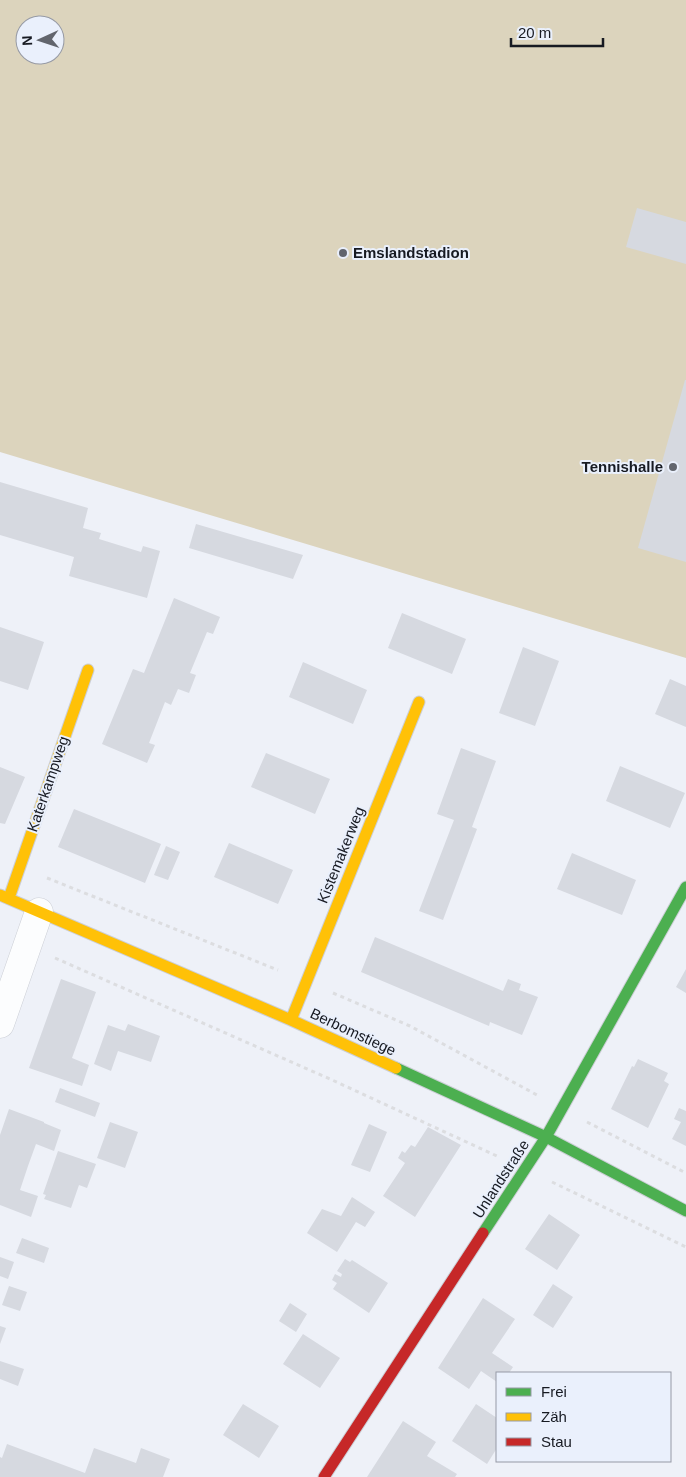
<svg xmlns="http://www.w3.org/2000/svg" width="686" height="1477" viewBox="0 0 686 1477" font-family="Helvetica,sans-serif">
<rect width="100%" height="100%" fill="#eef1f8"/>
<path fill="#dcd4bd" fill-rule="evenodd" d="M 0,0 L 686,0 L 686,658 L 0,452 ZM 25,25 L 55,25 L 55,55 L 25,55 Z"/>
<path fill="#d6d9e0" d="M 637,208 L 686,222 L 686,264 L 626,247 Z
M 685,380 L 686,380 L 686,562 L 638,548 Z
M 0,482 L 88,508 L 83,528 L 101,533 L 99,539 L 141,552 L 143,546 L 160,551 L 147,598 L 69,576 L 74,557 L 0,535 Z
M 196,524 L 303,555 L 293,579 L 189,548 Z
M 174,598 L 220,617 L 213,634 L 207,632 L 190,673 L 196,675 L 189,693 L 178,689 L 171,705 L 165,702 L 149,743 L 155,745 L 147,763 L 102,744 L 133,669 L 144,673 Z
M 402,613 L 466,639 L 452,674 L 388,648 Z
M 0,627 L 44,642 L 28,690 L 0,681 Z
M 523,647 L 559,661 L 535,726 L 499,713 Z
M 303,662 L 367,690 L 353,724 L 289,697 Z
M 670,679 L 686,686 L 686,727 L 655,714 Z
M 461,748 L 496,761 L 472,827 L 477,829 L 443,920 L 419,911 L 454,820 L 437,814 Z
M 266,753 L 330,779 L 315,814 L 251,787 Z
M 620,766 L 685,793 L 670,828 L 606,801 Z
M 0,767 L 25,777 L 5,824 L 0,823 Z
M 74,809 L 161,844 L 145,883 L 58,847 Z
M 229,843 L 293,870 L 278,904 L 214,877 Z
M 166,846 L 180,852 L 168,880 L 154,875 Z
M 572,853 L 636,880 L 622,915 L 557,889 Z
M 375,937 L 503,991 L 508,979 L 521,984 L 519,990 L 538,997 L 522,1035 L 490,1022 L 489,1026 L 361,972 Z
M 686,969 L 686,993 L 676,987 Z
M 61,979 L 96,992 L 72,1058 L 89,1065 L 82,1086 L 29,1068 Z
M 128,1024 L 160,1036 L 151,1062 L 118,1051 L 111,1071 L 94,1064 L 108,1025 L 125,1031 Z
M 638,1059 L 668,1073 L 664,1081 L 669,1084 L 648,1128 L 611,1109 L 632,1066 L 634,1067 Z
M 60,1088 L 100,1103 L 95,1117 L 55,1102 Z
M 679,1108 L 686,1111 L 686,1146 L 672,1139 L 681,1122 L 674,1119 Z
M 9,1109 L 44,1122 L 44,1123 L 61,1130 L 54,1151 L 36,1144 L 28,1166 L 20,1190 L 38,1196 L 31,1217 L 0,1205 L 0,1135 Z
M 110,1122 L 138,1132 L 125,1168 L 97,1158 Z
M 369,1124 L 387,1132 L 370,1172 L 351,1165 Z
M 428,1127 L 461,1145 L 415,1217 L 383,1196 L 405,1163 L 398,1158 L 402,1151 L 405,1153 L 411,1145 L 415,1147 Z
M 58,1151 L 96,1164 L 87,1188 L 79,1185 L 71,1208 L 44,1199 L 46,1195 L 43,1194 Z
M 352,1197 L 375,1212 L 365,1227 L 356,1222 L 337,1252 L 307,1233 L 322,1209 L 341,1216 Z
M 549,1214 L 580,1235 L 557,1270 L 525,1249 Z
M 22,1238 L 49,1248 L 44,1263 L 16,1253 Z
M 0,1257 L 14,1262 L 8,1279 L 0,1276 Z
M 345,1259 L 350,1262 L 352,1260 L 388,1283 L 369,1313 L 333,1289 L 337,1283 L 332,1280 L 335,1274 L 341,1277 L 342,1274 L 337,1271 Z
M 553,1284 L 573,1297 L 553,1328 L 533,1315 Z
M 9,1286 L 27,1292 L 20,1311 L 2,1305 Z
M 483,1298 L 515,1319 L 492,1353 L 513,1367 L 509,1373 L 497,1373 L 497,1382 L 481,1371 L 469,1389 L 438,1368 Z
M 290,1303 L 307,1314 L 296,1332 L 279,1321 Z
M 0,1326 L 6,1328 L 0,1344 Z
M 303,1334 L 340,1358 L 320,1388 L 283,1364 Z
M 0,1361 L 24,1369 L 18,1386 L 0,1379 Z
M 243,1404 L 279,1426 L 259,1458 L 223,1435 Z
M 476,1404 L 497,1418 L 497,1448 L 487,1464 L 452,1441 Z
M 403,1421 L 436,1442 L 427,1456 L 457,1474 L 455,1477 L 367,1477 Z
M 7,1444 L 85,1473 L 94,1448 L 136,1463 L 141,1448 L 170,1459 L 163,1477 L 0,1477 L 0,1457 L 2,1458 Z"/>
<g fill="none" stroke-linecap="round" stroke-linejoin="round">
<g stroke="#cccfd6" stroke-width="29">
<path id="street" d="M 0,1024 L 39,912"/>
</g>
<g stroke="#cccfd6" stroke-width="13">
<path id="fast" d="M 396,1068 L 546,1137 L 686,1211
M 483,1233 L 546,1137 L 686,887"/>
</g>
<g stroke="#cccfd6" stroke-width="13">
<path id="slow" d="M 0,895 L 291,1020 L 396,1068
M 9,898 L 88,670
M 291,1020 L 419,702"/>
</g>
<g stroke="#cccfd6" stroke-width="13">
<path id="jam" d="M 324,1477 L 483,1233"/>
</g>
<path stroke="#dcdde0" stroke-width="3" stroke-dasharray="4 4" stroke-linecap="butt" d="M 47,878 L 278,970
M 55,958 L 330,1079 L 499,1157
M 333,993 L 410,1026 L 537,1095
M 587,1122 L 686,1173
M 552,1182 L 686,1247"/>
<use href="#street" stroke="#fcfdfe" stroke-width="28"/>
<use href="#fast" stroke="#4caf50" stroke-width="11"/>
<use href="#slow" stroke="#ffc107" stroke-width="11"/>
<use href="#jam" stroke="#c62828" stroke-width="11"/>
</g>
<g fill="#62656d" stroke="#eaf0fc" stroke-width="2">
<circle cx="343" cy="253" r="5"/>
<circle cx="673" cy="467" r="5"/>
</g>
<g text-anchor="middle" stroke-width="4" stroke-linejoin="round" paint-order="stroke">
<g font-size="15" font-weight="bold" fill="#171a22" stroke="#eaf0fc" text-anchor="start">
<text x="353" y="258">Emslandstadion</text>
<text x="663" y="472" text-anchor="end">Tennishalle</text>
</g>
<g font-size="15" fill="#171a22" stroke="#eaf0fc">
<text transform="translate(48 784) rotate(-71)" y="5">Katerkampweg</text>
<text transform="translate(341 855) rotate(-68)" y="5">Kistemakerweg</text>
<text transform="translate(353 1032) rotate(25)" y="5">Berbomstiege</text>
<text transform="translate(501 1179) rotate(-57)" y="5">Unlandstraße</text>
</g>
</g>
<rect x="496" y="1372" width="175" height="90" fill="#eaf0fc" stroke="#969aa5"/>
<rect x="506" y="1388" width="25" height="8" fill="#4caf50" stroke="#969aa5"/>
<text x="541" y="1397" font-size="15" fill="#171a22">Frei</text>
<rect x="506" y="1413" width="25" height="8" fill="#ffc107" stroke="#969aa5"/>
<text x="541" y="1422" font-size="15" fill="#171a22">Zäh</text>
<rect x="506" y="1438" width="25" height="8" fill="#c62828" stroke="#969aa5"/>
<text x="541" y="1447" font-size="15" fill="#171a22">Stau</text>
<g transform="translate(40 40) rotate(267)"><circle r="24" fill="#eaf0fc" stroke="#969aa5"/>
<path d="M0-4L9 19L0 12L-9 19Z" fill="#62656d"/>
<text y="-8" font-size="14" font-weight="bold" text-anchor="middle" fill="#171a22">N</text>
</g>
<path d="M511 38v8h92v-8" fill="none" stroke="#171a22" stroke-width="2.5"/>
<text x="518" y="38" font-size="15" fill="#171a22" stroke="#eaf0fc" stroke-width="4" paint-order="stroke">20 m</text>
</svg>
